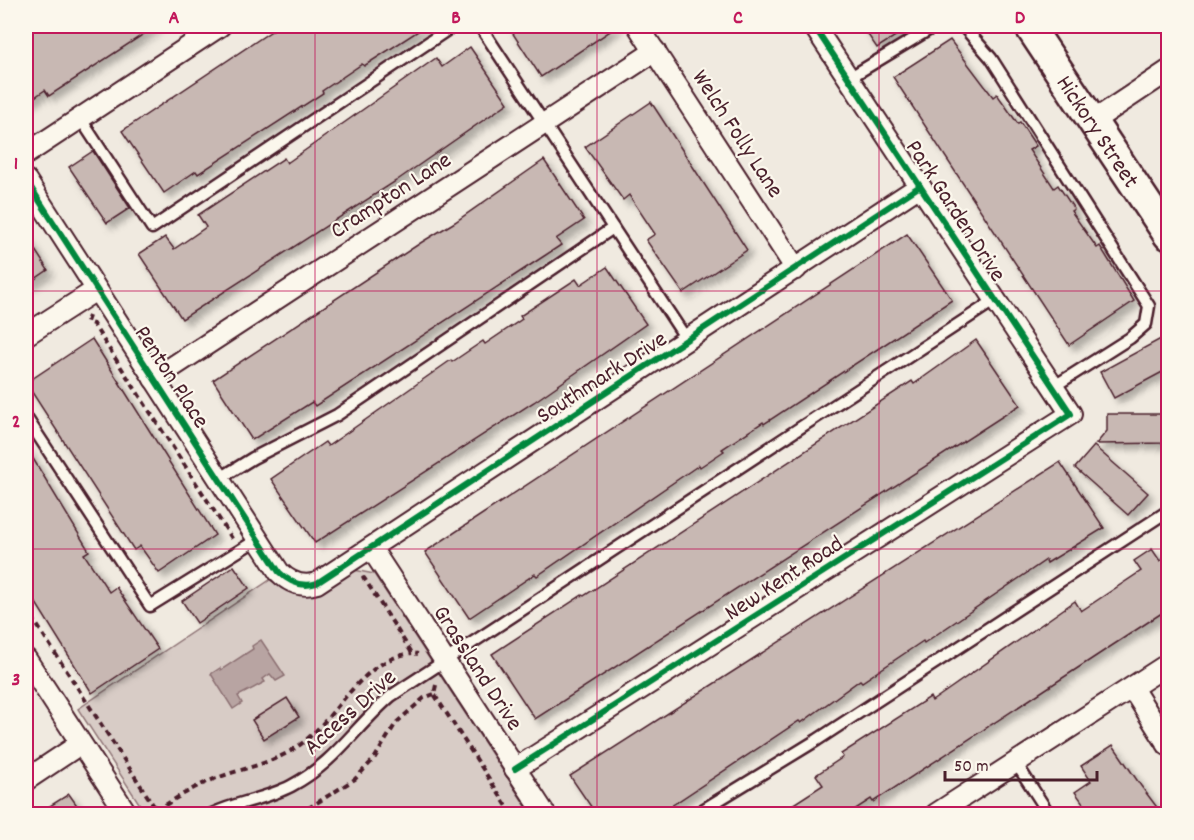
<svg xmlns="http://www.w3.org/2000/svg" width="1194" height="840" viewBox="0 0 1194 840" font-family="Dekko,sans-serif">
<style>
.green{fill:#d8ccc6;stroke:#917678;stroke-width:1.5}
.water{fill:#b8a4a2;stroke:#8c6f72;stroke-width:1.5}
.building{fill:#c8b8b3;stroke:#4a1f2b;stroke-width:1.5;filter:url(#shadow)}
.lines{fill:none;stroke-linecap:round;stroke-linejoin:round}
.lane-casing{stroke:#4a1f2b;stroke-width:15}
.street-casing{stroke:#4a1f2b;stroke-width:24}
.secondary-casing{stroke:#4a1f2b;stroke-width:33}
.path{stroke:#4a1f2b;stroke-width:4;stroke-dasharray:6 4.5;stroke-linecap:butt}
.lane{stroke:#fbf7ec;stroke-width:10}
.street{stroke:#fbf7ec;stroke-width:20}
.secondary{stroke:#fbf7ec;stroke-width:28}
.cycleway-casing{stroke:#fbf7ec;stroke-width:10}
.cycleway{stroke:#00873e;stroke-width:6}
.grid{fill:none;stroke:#c2185b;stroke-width:1.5;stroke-opacity:0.55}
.labels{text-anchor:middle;stroke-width:4.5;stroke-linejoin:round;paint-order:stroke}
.street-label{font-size:24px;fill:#4a1f2b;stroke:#fbf7ec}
.neatline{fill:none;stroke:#c2185b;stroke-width:2}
.grid-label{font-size:20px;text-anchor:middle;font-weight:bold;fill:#c2185b}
</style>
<defs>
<filter id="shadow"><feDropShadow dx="5.5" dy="5.5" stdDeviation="3" flood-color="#0004"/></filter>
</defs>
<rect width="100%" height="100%" fill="#f0eae0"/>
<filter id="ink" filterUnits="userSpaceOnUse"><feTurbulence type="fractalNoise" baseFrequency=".0167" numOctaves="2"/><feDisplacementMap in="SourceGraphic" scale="12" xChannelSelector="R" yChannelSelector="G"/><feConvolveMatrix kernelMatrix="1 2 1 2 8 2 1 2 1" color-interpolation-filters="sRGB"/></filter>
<g filter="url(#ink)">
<!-- green -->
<path class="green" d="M354,570L374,574L531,814H146L78,709L270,580C306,604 322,590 354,570Z"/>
<!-- water -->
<polygon class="water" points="261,640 285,676 276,681 270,674 263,679 265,682 238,696 242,703 233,709 211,674 220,668 221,670 253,649 252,646"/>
<!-- building -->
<g class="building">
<polygon points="26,26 156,26 49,96 45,90 26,103"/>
<polygon points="279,26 426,26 364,66 362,64 322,91 323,93 198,174 196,171 164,193 122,131"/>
<polygon points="508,26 618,26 541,77"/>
<polygon points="862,26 911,26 877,48"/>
<polygon points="950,40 993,97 997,94 1018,124 1020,122 1036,146 1029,150 1054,188 1058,185 1074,209 1071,211 1097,248 1100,246 1134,301 1069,345 893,77"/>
<polygon points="470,47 508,103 396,181 182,319 139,254 165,237 174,249 206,227 198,215 284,158 287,163 436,58 442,67"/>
<polygon points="651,102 747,250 683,293 646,240 655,234 629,195 623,200 585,147"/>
<polygon points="93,151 130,208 107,223 69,167"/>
<polygon points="544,160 584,220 556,239 561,245 315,406 312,402 252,440 213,380 422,242 455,222"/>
<polygon points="907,234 952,300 764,424 763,422 722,449 724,451 700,467 699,465 537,576 535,574 469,618 425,552"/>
<polygon points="26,236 48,270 26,285"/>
<polygon points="607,267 646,324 534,402 315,543 271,479 325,442 328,446 451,360 452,362 483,341 485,344 522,319 520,316 576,279 580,285"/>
<polygon points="1168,335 1168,369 1114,398 1100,372"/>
<polygon points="92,339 215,535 159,573 140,546 134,550 26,383"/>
<polygon points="976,340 1020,405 535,719 492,654 582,595 584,596 912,381 914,384"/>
<polygon points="1107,414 1168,414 1168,443 1096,444 1107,431"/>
<polygon points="1094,446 1148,493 1128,515 1075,468"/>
<polygon points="26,447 89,551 84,554 109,592 116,587 158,649 92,693 26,587"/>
<polygon points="1060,462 1104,528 1047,563 1046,560 924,643 923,641 862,682 860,680 801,723 799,721 659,814 596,814 570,776"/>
<polygon points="1152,549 1160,561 1168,555 1168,609 873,802 871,799 848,814 778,814 823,785 816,775 843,757 841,754 930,697 932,701 1075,601 1081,611 1141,571 1134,561"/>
<polygon points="234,566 249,588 197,623 182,601"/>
<polygon points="287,698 299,717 264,739 252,720"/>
<polygon points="1113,745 1141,786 1162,814 1091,814 1075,792 1091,781 1081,766"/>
<polygon points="69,794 83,814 37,814"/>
</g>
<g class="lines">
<!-- lane casing -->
<g class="lane-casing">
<g id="lane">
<polyline points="480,26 687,340"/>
<polyline points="963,26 991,58 1149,306 1146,324 1130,338 1053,387"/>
<polyline points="849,78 935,26"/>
<polyline points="80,118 152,228 453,26"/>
<polyline points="26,417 150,606 258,539"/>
<polyline points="219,479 253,458 337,415 613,228"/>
<polyline points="1016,763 1049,814"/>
<path d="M212,814C237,802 266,799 291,786C335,763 355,727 391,696L995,300"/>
<polyline points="696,814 817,740 1168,511"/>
</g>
</g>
<!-- street casing -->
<g class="street-casing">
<g id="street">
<polyline points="638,26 796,269"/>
<polyline points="1093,121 1168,71"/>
<polyline points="26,154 220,26"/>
<path d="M26,180L279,572C289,582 302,588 317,583L920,186"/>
<polyline points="26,335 96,290"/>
<polyline points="154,379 655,51"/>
<polyline points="371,548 545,814"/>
<polyline points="26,659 127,814"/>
<polyline points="1132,688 1168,745"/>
<polyline points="515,769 1071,414 814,26"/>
<polyline points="26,780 80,744"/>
<polyline points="936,814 1168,664"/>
</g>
</g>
<!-- secondary casing -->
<g class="secondary-casing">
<g id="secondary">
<path id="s1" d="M1029,26L1168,235"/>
</g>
</g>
<!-- path -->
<g class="path">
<polyline points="89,316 87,322 93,324 233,540"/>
<polyline points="362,579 364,578 412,653 418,654"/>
<polyline points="26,608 159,814"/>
<polyline points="436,685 434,694 512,814"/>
<path d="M156,811C176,798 195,786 217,778C243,768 270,764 294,749C337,721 358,660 412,653"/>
<polyline points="299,814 355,779 374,759 396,723 424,698 434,694"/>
</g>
<!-- lane -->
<use href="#lane" class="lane"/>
<!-- street -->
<use href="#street" class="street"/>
<!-- secondary -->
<use href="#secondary" class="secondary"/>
<!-- cycleway casing -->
<g class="cycleway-casing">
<g id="cycleway">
<path d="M26,180L279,572C289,582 302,588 317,583L920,186"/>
<polyline points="515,769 1071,414 814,26"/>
</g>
</g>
<!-- cycleway -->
<use href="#cycleway" class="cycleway"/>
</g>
</g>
<!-- grid -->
<path class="grid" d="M315,26V814M597,26V814M879,26V814M26,291H1168M26,549H1168"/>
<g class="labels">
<!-- street labels -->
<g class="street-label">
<text dy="8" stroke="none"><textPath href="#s1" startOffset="126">Hickory Street</textPath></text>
<text transform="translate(739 133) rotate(57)" y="8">Welch Folly Lane</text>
<text transform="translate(390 194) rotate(-33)" y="8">Crampton Lane</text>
<text transform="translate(957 210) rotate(57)" y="8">Park Garden Drive</text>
<text transform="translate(173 376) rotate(57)" y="8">Penton Place</text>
<text transform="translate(601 376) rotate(-33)" y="8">Southmark Drive</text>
<text transform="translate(783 577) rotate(-33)" y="8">New Kent Road</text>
<text transform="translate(479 667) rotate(57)" y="8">Grassland Drive</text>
<text transform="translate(349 711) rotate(-42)" y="8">Access Drive</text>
</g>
</g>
<!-- margin -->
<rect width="1194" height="840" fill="none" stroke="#fbf7ec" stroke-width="66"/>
<!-- scale -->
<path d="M945 771v9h152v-9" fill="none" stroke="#4a1f2b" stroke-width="3"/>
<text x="954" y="771" font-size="18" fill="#4a1f2b" stroke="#fbf7ec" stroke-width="4.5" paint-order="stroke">50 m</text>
<rect x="33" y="33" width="1128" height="774" class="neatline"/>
<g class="grid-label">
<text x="174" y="23">A</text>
<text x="456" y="23">B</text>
<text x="738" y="23">C</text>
<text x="1020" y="23">D</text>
<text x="16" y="169">1</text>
<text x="16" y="427">2</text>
<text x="16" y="685">3</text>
</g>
</svg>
